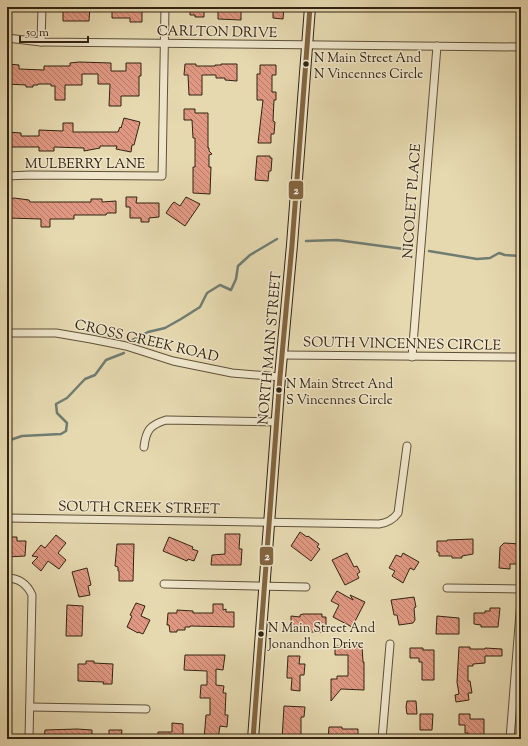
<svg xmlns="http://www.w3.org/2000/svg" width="528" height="746" viewBox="0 0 528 746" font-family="'Sorts Mill Goudy',serif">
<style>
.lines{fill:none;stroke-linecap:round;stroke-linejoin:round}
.stream{stroke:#707d73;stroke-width:2.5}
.building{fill:url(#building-back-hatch);stroke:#322411}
.street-casing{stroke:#5f5139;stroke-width:9}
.secondary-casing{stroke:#322411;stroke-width:12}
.street{stroke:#efe6cc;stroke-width:7}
.secondary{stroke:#efe6cc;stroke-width:10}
.bus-1-casing{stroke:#efe6cc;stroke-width:8}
.bus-1{stroke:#83653f;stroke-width:5}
.bus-dot{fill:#322411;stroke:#efe6cc;stroke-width:1.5}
.labels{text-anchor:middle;stroke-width:3;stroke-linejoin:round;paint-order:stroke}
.bus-label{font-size:13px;fill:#322411;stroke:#efe6cc;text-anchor:start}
.street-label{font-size:14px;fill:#322411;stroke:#efe6cc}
.line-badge{stroke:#efe6cc;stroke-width:1.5}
.badge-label{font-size:11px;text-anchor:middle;font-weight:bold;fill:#fff}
</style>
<defs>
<pattern id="building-back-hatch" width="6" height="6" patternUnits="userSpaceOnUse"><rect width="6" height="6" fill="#e09882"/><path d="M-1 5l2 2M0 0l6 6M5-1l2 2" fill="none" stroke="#b67c69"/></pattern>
</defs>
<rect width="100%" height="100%" fill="#e6d9b0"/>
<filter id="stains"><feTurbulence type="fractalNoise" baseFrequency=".005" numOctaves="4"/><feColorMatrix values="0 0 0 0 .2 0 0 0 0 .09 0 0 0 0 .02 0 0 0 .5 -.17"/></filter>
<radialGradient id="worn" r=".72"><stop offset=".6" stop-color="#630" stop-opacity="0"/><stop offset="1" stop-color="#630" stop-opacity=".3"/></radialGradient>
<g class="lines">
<!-- stream -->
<g class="stream">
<polyline points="306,241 337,240 411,250"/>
<polyline points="429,251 477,259 490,258 499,253 505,255 521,256"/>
<polyline points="132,340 148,332 165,328 181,319 200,307 207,293 220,285 231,290 236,279 238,266 250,255 277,239"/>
<polyline points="7,441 22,436 61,434 66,431 67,423 57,413 56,404 67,398 85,379 95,375 106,360 124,353"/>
</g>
</g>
<!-- building -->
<g class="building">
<polygon points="63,7 90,7 89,21 63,21"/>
<polygon points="112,7 142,7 142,22 130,22 130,18 112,18"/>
<polygon points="190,7 204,7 204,17 195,17 195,15 190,15"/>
<polygon points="218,7 241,7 241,20 218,19"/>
<polygon points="273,7 284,7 283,19 273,18"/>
<polygon points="79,62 111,63 111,71 126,71 126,63 141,63 141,76 139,76 139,96 121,96 121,106 109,106 110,84 98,84 98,74 82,74 82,85 65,85 65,100 55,100 55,86 51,86 51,84 38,84 38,85 33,85 33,87 26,87 26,85 7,84 8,64 19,65 19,69 44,70 44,66 70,66 70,63"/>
<polygon points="185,64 196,64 196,66 215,66 215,65 221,65 221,64 237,64 237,81 225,80 225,78 216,78 216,75 202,75 202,95 189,95 188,75 184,75"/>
<polygon points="260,65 276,65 276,75 272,75 272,92 276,92 276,100 274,100 273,121 275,122 274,134 271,134 271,143 258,143 263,100 257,100 257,74 260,74"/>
<polygon points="184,109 195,109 195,113 208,113 208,148 209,148 209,151 212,154 209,155 209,167 211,167 210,194 193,193 193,167 195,167 195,138 193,138 192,120 184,120"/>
<polygon points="124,118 140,122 134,145 132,145 131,152 116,149 117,146 100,146 100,148 84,151 84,148 54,147 54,151 39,151 39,147 7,147 7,132 21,133 21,136 39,136 39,130 63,131 63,123 73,123 73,132 118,132 120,127 121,128"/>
<polygon points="257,156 270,156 270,158 272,158 271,171 269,171 268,181 255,180"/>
<polygon points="126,197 137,197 136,203 159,203 159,217 149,218 149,222 141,222 141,218 130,218 130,207 126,207"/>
<polygon points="186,197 200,204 185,226 166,213 172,204 174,202 180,206"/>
<polygon points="14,198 29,200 30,202 91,202 91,199 102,199 102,202 116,201 116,213 107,213 106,215 74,215 74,219 50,219 50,227 41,227 41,219 7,218 7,200"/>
<polygon points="300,532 307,537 308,536 319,544 317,547 320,549 311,561 291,546"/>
<polygon points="225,534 240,534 239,549 242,549 241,565 211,565 212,555 225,554"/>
<polygon points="56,535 66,543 58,553 66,560 59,569 48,561 41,571 32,563 38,557 32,556 41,545 45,548"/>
<polygon points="7,537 17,537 17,541 26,541 25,556 7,557"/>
<polygon points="169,537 193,547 192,549 198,551 194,561 188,559 187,561 163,551"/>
<polygon points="473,539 473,554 462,556 462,558 452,558 452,556 439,556 439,552 437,552 437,541 447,541 447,540"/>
<polygon points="504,543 521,544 521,562 520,564 510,564 510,569 499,568 500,547"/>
<polygon points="117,544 134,544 133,581 119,581 119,571 118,571 118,567 115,566"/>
<polygon points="347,553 354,567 357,566 360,572 357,574 359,578 345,585 332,560"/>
<polygon points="403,553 419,562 414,570 410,568 403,583 392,576 395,571 389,568 396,555 401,557"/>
<polygon points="87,568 91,585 88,586 90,595 79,597 72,572"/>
<polygon points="337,591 353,600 350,595 365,602 352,627 333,617 339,605 331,601"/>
<polygon points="414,597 416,607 414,608 415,620 413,623 399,625 397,615 394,615 391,600"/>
<polygon points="136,603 145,606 141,616 150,620 143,634 138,632 138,633 127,627 132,616 130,615"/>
<polygon points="213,604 223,604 223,610 226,609 226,612 234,612 234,627 190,626 190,627 185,627 185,630 177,630 177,632 170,632 169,625 167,625 168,613 177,613 177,610 193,611 193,613 213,613"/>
<polygon points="67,605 83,606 82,636 66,636"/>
<polygon points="490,608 500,608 498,627 481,627 481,625 474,624 474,613 485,613 485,611 490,611"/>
<polygon points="303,614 322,614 322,617 326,617 326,632 291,632 291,616 300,617 300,615"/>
<polygon points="437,616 459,618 459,634 436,634"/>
<polygon points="335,646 362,646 363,662 364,662 364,690 341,689 331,701 331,679 337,679 337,676 348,676 348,655 335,655"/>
<polygon points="459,647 470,647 470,649 485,649 485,648 502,649 502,656 485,656 485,663 473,664 473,666 468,666 468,681 470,681 472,693 468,693 469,700 456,702 455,695 459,694 457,682"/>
<polygon points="410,648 423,648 423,650 434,650 434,680 422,680 422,662 419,662 419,658 410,658"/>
<polygon points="185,655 225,655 223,670 216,669 216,685 224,686 223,693 226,693 225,715 228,715 227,727 220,726 218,739 204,739 206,715 210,715 210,698 200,698 201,685 207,685 207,671 184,670"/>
<polygon points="288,656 300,656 299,664 305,664 304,675 300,675 300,691 291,690 292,678 287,678 287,674"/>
<polygon points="86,661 94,661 94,663 113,664 112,684 103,684 104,682 78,681 78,664 86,664"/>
<polygon points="407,701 416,701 417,714 407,714 406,707"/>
<polygon points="284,706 305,707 304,717 301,717 301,738 282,739"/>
<polygon points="420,714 433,714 432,730 420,730"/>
<polygon points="459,714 470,714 470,719 484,719 484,739 468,739 468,733 465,733 465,725 459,725"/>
<polygon points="172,723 183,724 183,739 158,739 158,732 172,732"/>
<polygon points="329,727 342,727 342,729 358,729 358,739 328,739"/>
<polygon points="77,729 92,730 92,739 44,739 45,730"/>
<polygon points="109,730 122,730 121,739 109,739"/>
</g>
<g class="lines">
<!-- street casing -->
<g class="street-casing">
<g id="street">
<polyline points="7,38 41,42 521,47"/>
<polyline points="41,42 42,7"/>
<polyline points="7,176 30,175 162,176 165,7"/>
<polyline points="7,333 56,333 91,339 126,346 173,361 232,373 280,377"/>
<polyline points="282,355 521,357"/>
<polyline points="412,357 437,46"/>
<path d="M144,447C146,430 150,425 166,420L277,422"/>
<path d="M7,518L379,524C387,523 393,520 398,513L407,446"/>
<path d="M7,578C19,578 27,584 32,595L29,739"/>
<polyline points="164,584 306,587"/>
<polyline points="447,588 521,589"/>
<polyline points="30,707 146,709"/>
<polyline points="382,739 390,644"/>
<polyline points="510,739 521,600"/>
</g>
</g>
<!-- secondary casing -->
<g class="secondary-casing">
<polyline id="secondary" points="253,739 280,377 292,245 310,7"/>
</g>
<!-- street -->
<use href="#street" class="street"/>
<!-- secondary -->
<use href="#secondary" class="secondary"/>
<!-- bus-1 casing -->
<g class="bus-1-casing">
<polyline id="bus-1" points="253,739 280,377 292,245 310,7"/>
</g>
<!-- bus-1 -->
<use href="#bus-1" class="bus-1"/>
</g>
<!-- markers -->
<g class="bus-dot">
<circle cx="306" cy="64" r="3.5"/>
<circle cx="279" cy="390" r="3.5"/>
<circle cx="261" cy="634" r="3.5"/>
</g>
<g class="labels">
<!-- bus labels -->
<g class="bus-label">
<text x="314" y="62">N Main Street And<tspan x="314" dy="16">N Vincennes Circle</tspan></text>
<text x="286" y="388">N Main Street And<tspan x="286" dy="16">S Vincennes Circle</tspan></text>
<text x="268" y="632">N Main Street And<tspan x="268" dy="16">Jonandhon Drive</tspan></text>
</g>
<!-- street labels -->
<g class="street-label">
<text transform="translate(217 31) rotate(1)" y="5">CARLTON DRIVE</text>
<text x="85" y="168">MULBERRY LANE</text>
<text transform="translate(411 201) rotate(-86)" y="5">NICOLET PLACE</text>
<text transform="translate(147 340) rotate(13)" y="5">CROSS CREEK ROAD</text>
<text transform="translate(402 343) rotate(1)" y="5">SOUTH VINCENNES CIRCLE</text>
<text transform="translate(269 348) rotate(-85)" y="5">NORTH MAIN STREET</text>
<text transform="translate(139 507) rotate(1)" y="5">SOUTH CREEK STREET</text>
</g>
</g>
<g class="line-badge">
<rect x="288" y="180" width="16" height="20" rx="4" fill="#83653f"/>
<rect x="259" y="546" width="15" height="20" rx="4" fill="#83653f"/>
</g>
<g class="badge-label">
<text x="296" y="194">2</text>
<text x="267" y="560">2</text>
</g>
<!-- margin -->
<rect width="528" height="746" fill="none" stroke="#e6d9b0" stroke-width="24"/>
<rect x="8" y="8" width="512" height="730" fill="none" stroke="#322411" stroke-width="2"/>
<rect x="12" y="12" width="504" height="722" fill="none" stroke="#322411"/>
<!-- scale -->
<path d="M20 36v6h68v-6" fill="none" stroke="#322411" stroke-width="2"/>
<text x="26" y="36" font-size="12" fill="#322411" stroke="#efe6cc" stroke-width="3" paint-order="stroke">50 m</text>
<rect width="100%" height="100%" filter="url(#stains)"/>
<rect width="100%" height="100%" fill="url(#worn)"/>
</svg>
